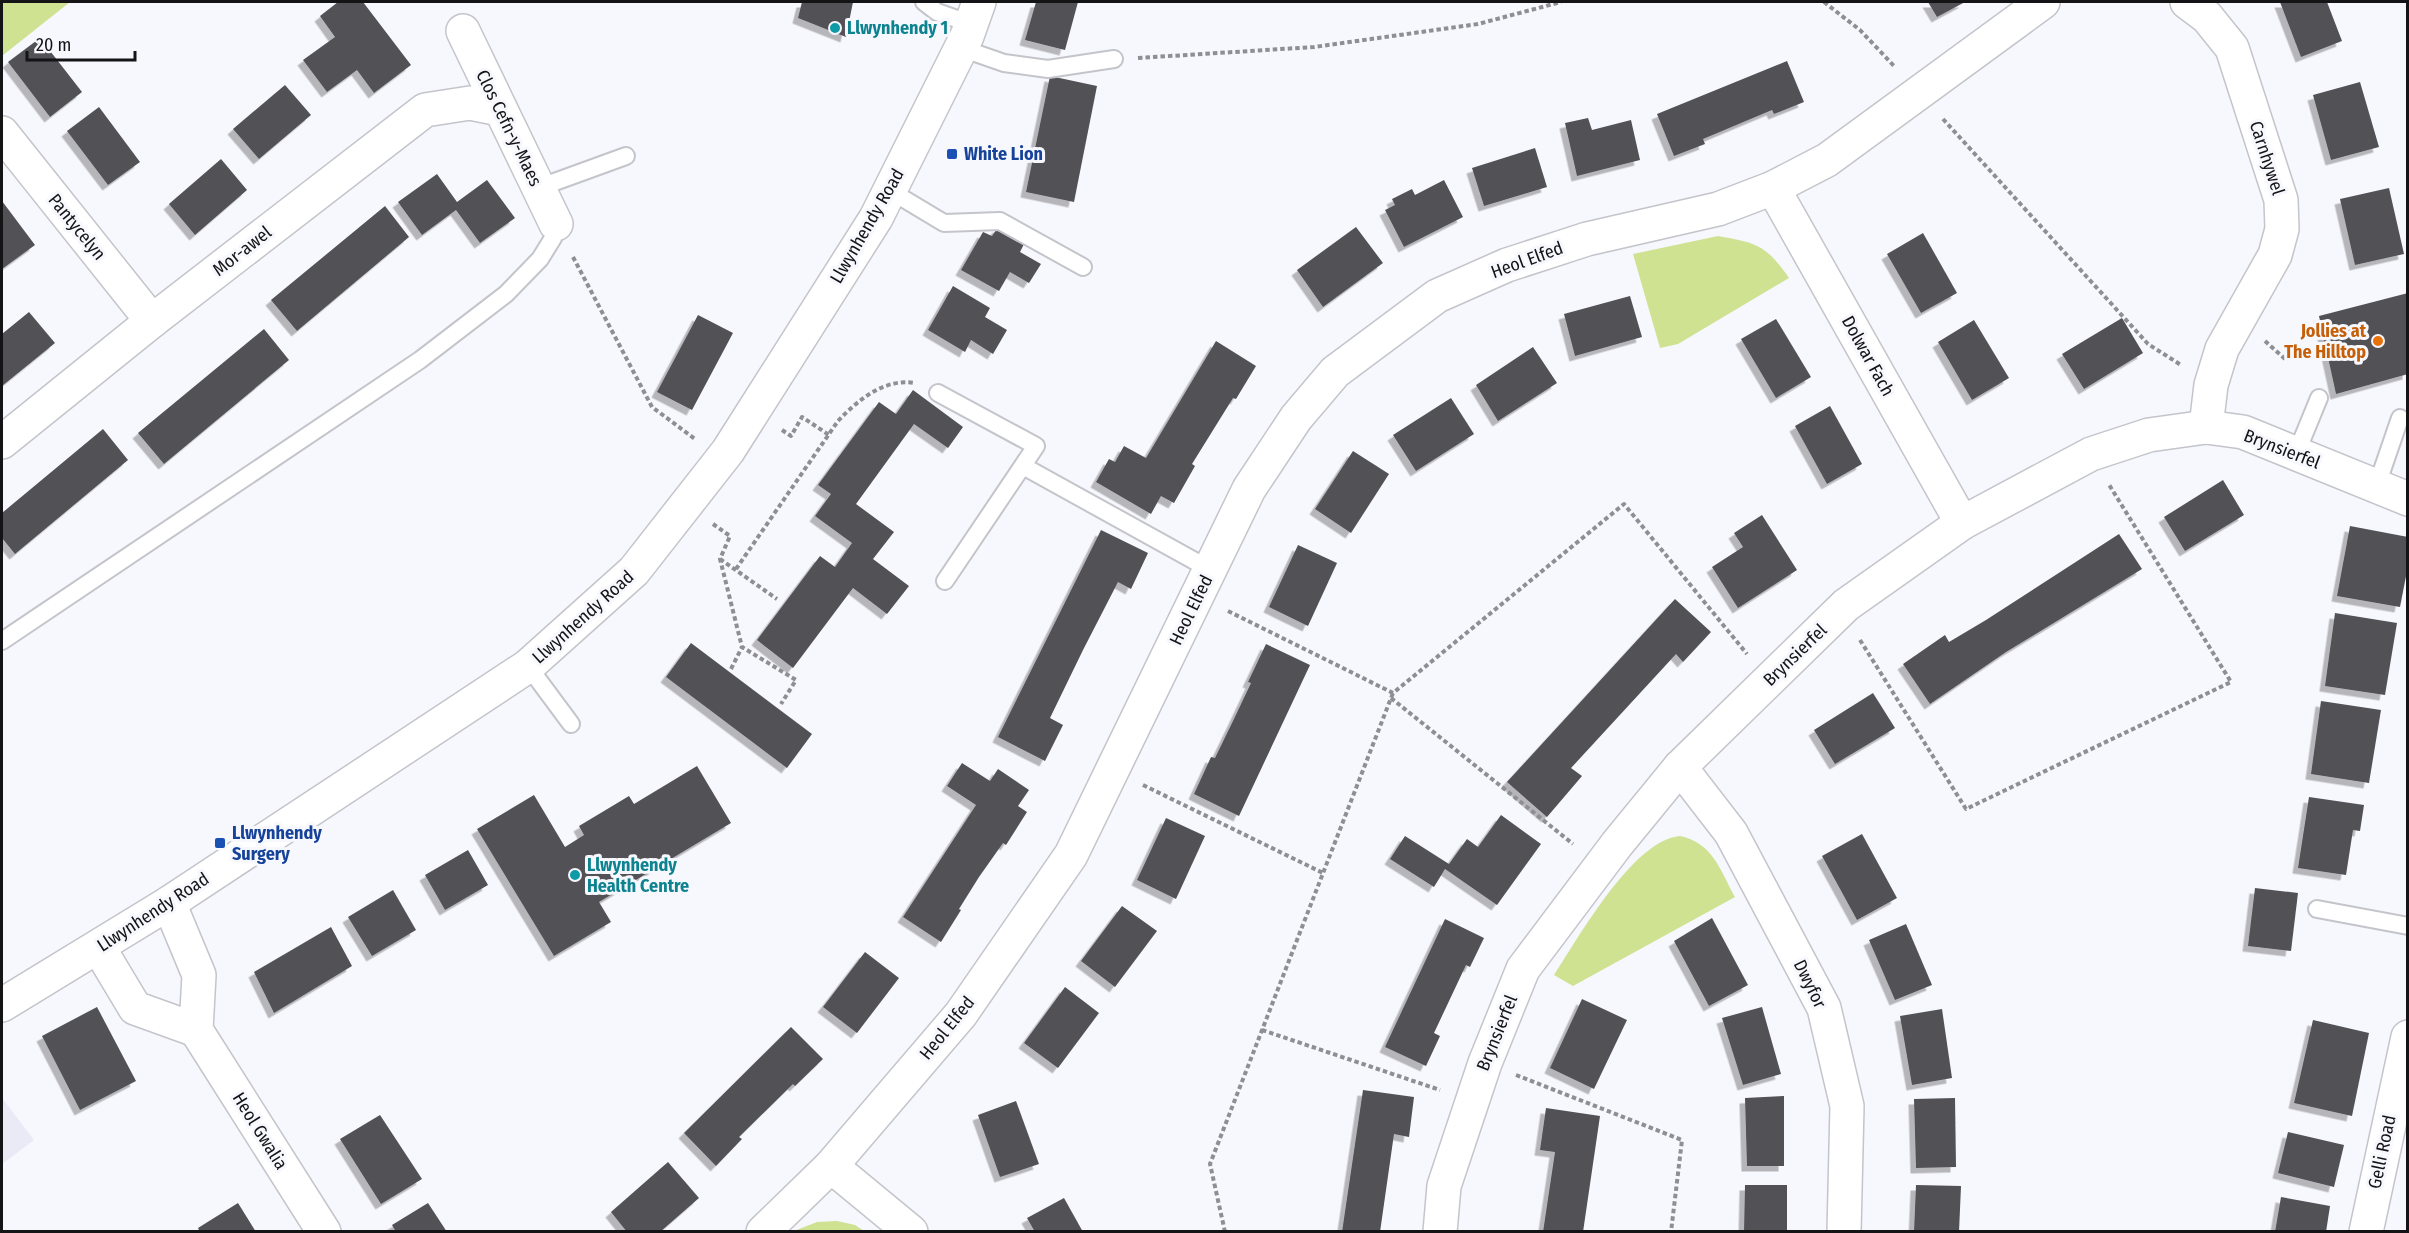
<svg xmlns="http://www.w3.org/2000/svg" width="2409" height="1233" viewBox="0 0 2409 1233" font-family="'Fira Sans Condensed',sans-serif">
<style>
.built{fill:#eaeaf7}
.green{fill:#cfe291}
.building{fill:#515157;filter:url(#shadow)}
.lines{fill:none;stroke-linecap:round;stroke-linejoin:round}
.lane-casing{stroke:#c4c4cb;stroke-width:20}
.street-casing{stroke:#c4c4cb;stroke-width:36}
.secondary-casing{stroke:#c4c4cb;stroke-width:36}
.path{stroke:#8e8e93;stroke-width:4;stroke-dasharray:4.5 3;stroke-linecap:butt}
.lane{stroke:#fff;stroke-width:16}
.street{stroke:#fff;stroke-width:33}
.secondary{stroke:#fff;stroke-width:33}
.culture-dot{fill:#0f9aa8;stroke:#f7f7fe;stroke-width:2}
.transit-dot{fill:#1a4fb4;stroke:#f7f7fe;stroke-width:2}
.food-dot{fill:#e8710a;stroke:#f7f7fe;stroke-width:2}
.labels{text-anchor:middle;stroke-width:6;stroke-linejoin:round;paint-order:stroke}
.culture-label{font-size:18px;font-weight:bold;fill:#0d838f;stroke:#f7f7fe;text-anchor:start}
.street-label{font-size:18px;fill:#141416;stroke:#f7f7fe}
.transit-label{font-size:18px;font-weight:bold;fill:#164399;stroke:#f7f7fe;text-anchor:start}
.food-label{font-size:18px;font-weight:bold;fill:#c56008;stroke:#f7f7fe;text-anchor:end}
</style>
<defs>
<filter id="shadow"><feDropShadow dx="-5.5" dy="5.5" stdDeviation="0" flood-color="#0004"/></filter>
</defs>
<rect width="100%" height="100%" fill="#f7f7fe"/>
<!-- built -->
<polygon class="built" points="2,1098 34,1140 2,1164"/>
<!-- green -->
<g class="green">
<polygon points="2,2 70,2 2,56"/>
<path d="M1718,236C1757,243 1766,245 1789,278L1678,344L1660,348L1633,254Z"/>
<path d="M1680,836C1713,843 1720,870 1735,897L1573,986L1554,975C1579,937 1633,840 1680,836Z"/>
<polygon points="837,1221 855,1225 864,1231 794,1231 817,1222"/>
</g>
<!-- building -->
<g class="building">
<polygon points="338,2 363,2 411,65 374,93 357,70 327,92 303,60 335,37 320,16"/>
<polygon points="802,2 853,2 846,37 798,18"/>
<polygon points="1036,2 1078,2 1065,50 1025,40"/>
<polygon points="1928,2 1965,2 1937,17"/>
<polygon points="2280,2 2327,2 2342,41 2301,57"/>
<polygon points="40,38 82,92 50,117 8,62"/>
<polygon points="1787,61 1804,102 1774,114 1772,110 1703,139 1705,144 1674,156 1657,114"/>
<polygon points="1050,76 1097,86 1074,202 1026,192"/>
<polygon points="2360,82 2379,147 2331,160 2313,95"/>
<polygon points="285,85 311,115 259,159 233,129"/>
<polygon points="99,107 140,162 108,185 67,131"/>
<polygon points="1588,118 1592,130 1631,120 1640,160 1577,176 1565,123"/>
<polygon points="1535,148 1547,187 1484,206 1472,168"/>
<polygon points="221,159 247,190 195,235 169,204"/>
<polygon points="437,174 457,202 487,180 515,218 480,243 456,210 422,235 398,202"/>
<polygon points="1444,180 1463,217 1404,247 1385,210 1395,205 1392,199 1412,189 1415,195"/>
<polygon points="2389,188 2404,254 2355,265 2340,199"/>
<polygon points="2,201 35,245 2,269"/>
<polygon points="385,206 409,237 297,331 271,300"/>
<polygon points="998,227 1025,242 1020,252 1041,264 1029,283 1010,272 999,291 961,270 983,232 992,236"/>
<polygon points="1356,227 1383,263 1323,307 1297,270"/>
<polygon points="1923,233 1957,293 1921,313 1887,254"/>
<polygon points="953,286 990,308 985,317 1007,330 993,354 971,340 965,352 928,330"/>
<polygon points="2408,293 2408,374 2336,394 2319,316"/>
<polygon points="1630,296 1642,337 1575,356 1564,314"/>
<polygon points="29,312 55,343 2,386 2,334"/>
<polygon points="698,315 733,333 692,410 657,392"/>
<polygon points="2122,318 2143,353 2084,389 2062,354"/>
<polygon points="1776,319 1811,377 1776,398 1741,339"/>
<polygon points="1974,320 2009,378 1972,400 1938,342"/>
<polygon points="264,329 289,360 164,464 138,433"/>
<polygon points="1216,341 1256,366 1236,399 1233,398 1192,464 1195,466 1174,503 1161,496 1151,514 1096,482 1109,459 1115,462 1124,446 1146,458"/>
<polygon points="1533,347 1557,383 1498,421 1476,385"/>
<polygon points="913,390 963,427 948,448 914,424 856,504 894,532 873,559 909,586 887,614 853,588 793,668 757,640 820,556 835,567 852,543 815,516 831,494 818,485 879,402 896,414"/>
<polygon points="1451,398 1474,434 1416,471 1393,435"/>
<polygon points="1830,406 1862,464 1827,484 1795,426"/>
<polygon points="103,429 128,460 15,554 2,538 2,513"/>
<polygon points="1353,451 1389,474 1351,533 1315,509"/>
<polygon points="2223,480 2244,515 2185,551 2164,517"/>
<polygon points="1762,515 1797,570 1738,608 1712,567 1743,547 1734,533"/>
<polygon points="2350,526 2408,537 2408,566 2400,607 2337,596"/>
<polygon points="1101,530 1148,553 1131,589 1118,582 1083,650 1050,718 1063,725 1045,761 998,737"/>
<polygon points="2119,534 2142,569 2006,652 1930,704 1903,664 1945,635 1949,642 1986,620"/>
<polygon points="1298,545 1337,563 1308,626 1269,607"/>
<polygon points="1675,599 1711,632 1683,662 1676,654 1571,768 1582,776 1547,817 1507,782"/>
<polygon points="2335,613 2397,623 2385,695 2325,686"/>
<polygon points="691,643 812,734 787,768 666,677"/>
<polygon points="1266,644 1310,665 1239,816 1194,794 1211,757 1215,758 1233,721 1251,683 1248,682"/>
<polygon points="1873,693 1895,728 1835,764 1814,730"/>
<polygon points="2321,701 2381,710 2369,783 2311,774"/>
<polygon points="962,763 990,781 998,769 1029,790 1018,806 1027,812 1006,845 1003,843 979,877 959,909 961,910 941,942 903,917 976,805 947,786"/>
<polygon points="697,766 731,823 599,902 611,922 554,956 477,829 534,795 565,847 584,835 579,826 629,796 634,804"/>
<polygon points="2309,797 2364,805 2360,831 2353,830 2346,875 2298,868"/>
<polygon points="1501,815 1541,844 1497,905 1445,869 1434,887 1390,859 1405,836 1449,864 1467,839 1478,847"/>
<polygon points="1166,818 1205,836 1176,899 1137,880"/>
<polygon points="1862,834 1897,898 1857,920 1822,856"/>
<polygon points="468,850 488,885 445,910 425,875"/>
<polygon points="2255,888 2298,893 2291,951 2248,946"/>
<polygon points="393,890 416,930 372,956 348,917"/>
<polygon points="1122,906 1157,931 1115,987 1081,961"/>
<polygon points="1712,918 1748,985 1709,1006 1674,941"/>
<polygon points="1445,919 1484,938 1470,967 1466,965 1434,1033 1440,1036 1426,1066 1385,1047"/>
<polygon points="1906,924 1932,985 1895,1000 1869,940"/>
<polygon points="331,927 352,966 274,1013 254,972"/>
<polygon points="865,952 899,978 857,1033 823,1007"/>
<polygon points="1065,987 1099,1013 1058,1068 1024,1043"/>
<polygon points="1582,999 1627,1020 1594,1089 1550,1068"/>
<polygon points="97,1007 136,1081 80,1110 42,1036"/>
<polygon points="1762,1007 1781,1074 1743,1085 1722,1018"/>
<polygon points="1942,1009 1952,1078 1912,1085 1900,1016"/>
<polygon points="2313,1020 2369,1033 2352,1116 2294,1103"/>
<polygon points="791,1027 823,1059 795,1086 793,1084 739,1137 742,1139 716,1166 684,1133"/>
<polygon points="1363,1090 1414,1097 1409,1137 1394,1134 1380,1232 1342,1232"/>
<polygon points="1784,1096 1784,1166 1747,1166 1745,1098"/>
<polygon points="1955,1098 1956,1167 1916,1168 1914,1099"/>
<polygon points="1016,1101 1039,1164 1000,1177 978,1115"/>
<polygon points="1546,1108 1600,1116 1583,1232 1543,1232 1555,1152 1540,1150"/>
<polygon points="380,1115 422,1179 381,1204 340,1139"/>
<polygon points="2288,1132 2344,1145 2334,1187 2278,1173"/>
<polygon points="668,1162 699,1198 660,1232 627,1232 611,1212"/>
<polygon points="1745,1185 1787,1185 1787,1232 1744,1232"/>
<polygon points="1916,1185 1961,1186 1959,1232 1914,1232"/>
<polygon points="2281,1197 2330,1206 2326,1232 2275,1232"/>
<polygon points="1064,1198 1083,1232 1035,1232 1027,1218"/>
<polygon points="238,1203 256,1232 200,1232 198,1228"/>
<polygon points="428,1203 447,1232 396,1232 392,1225"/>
</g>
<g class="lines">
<!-- lane casing -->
<g class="lane-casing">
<g id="lane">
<polyline points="924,2 937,12 971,24"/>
<polyline points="961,48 1004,63 1048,69 1114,59"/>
<polyline points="538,188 626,156"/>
<polyline points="889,190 944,223 1000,221 1083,267"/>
<polyline points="938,393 1036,446 945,581"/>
<polyline points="2296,454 2319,398"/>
<polyline points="1023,466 1211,570"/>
<polyline points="2376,488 2400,418"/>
<polyline points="2,641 420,360 506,294 540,259 553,238 556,224"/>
<polyline points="528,666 571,724"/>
<polyline points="2317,909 2408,926"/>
</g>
</g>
<!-- street casing -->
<g class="street-casing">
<g id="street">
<polyline points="2187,2 2207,17 2232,48 2281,200 2282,229 2275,255 2222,349 2211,385 2206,427"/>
<polyline points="463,31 556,224"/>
<polyline points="2,133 152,321"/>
<polyline points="1773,188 1962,523"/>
<polyline points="2,442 152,321 425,110 470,103 500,109"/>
<polyline points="1680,767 1731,833 1824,1008 1847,1106 1844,1232"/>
<polyline points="169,903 199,975 196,1030 324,1232"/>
<polyline points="99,948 135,1008 196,1030"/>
<polyline points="831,1166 911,1232"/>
<polyline points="763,1232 831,1166 961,1014 1071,855 1249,489 1296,418 1335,372 1437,296 1507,265 1587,239 1718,209 1773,188 1827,160 2043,2"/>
<polyline points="1440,1232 1444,1186 1485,1063 1523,969 1617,844 1680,767 1846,605 1962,523 2091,454 2149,435 2206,427 2243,432 2408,499"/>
</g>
</g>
<!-- secondary casing -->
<g class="secondary-casing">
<g id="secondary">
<polyline points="2,1005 169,903 528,666 634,571 728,451 876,218 967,36 979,2"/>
<polyline points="2366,1232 2408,1037"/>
</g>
</g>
<!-- path -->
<g class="path">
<polyline points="1824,2 1860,30 1895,67"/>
<polyline points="1138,58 1314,47 1478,24 1561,2"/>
<polyline points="1943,119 2148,344 2181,365"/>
<polyline points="573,257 652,407 695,439"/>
<polyline points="2265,341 2285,359"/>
<polyline points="782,430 791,436 802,417 829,435"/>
<polyline points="713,524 730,536 720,559 742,647 796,680 781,704"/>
<polyline points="720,559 777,599"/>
<path d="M736,569L838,421C858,400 884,378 915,383"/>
<polyline points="1228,611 1393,693 1624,504 1747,654"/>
<polyline points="1860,640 1966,809 2231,682 2108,483"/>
<polyline points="731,669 742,647"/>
<polyline points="1391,698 1573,844"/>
<polyline points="1143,785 1323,873"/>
<polyline points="1262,1030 1440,1090"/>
<polyline points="1516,1075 1682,1140 1671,1232"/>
<polyline points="1225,1232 1210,1164 1393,693"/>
</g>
<!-- lane -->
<use href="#lane" class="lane"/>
<!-- street -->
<use href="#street" class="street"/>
<!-- secondary -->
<use href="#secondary" class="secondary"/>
</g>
<!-- markers -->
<g class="culture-dot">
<circle cx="835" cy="28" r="6"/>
<circle cx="575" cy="875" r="6"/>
</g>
<g class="transit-dot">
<rect x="946" y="148" width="12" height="12" rx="3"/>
<rect x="214" y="837" width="12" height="12" rx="3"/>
</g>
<circle class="food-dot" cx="2378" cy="341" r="6"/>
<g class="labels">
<!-- culture labels -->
<g class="culture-label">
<text x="847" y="34">Llwynhendy 1</text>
<text x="587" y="871">Llwynhendy<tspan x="587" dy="21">Health Centre</tspan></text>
</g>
<!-- street labels -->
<g class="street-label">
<text transform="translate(509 128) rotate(64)" y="6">Clos Cefn-y-Maes</text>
<text transform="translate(2267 158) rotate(72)" y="6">Carnhywel</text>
<text transform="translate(867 226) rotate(-60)" y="6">Llwynhendy Road</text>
<text transform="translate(77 227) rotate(51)" y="6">Pantycelyn</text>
<text transform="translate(242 251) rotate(-38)" y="6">Mor-awel</text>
<text transform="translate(1527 260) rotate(-20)" y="6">Heol Elfed</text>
<text transform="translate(1868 356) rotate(61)" y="6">Dolwar Fach</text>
<text transform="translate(2282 449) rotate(21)" y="6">Brynsierfel</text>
<text transform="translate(1191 610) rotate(-64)" y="6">Heol Elfed</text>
<text transform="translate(583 617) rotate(-42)" y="6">Llwynhendy Road</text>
<text transform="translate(1795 655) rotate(-44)" y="6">Brynsierfel</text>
<text transform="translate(153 912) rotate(-33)" y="6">Llwynhendy Road</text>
<text transform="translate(1810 984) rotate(64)" y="6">Dwyfor</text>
<text transform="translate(947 1028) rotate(-51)" y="6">Heol Elfed</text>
<text transform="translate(1497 1033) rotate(-68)" y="6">Brynsierfel</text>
<text transform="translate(260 1131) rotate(58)" y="6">Heol Gwalia</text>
<text transform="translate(2382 1152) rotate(-78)" y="6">Gelli Road</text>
</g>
<!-- transit labels -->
<g class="transit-label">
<text x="964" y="160">White Lion</text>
<text x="232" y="839">Llwynhendy<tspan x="232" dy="21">Surgery</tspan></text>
</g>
<!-- food labels -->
<g class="food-label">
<text x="2366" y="337">Jollies at<tspan x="2366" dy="21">The Hilltop</tspan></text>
</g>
</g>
<!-- border -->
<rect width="2409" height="1233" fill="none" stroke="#141416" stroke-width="6"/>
<!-- scale -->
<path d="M27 51v9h108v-9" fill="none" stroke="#141416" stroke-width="3"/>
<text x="36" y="51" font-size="18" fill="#141416" stroke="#f7f7fe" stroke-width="4.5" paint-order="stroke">20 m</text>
</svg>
